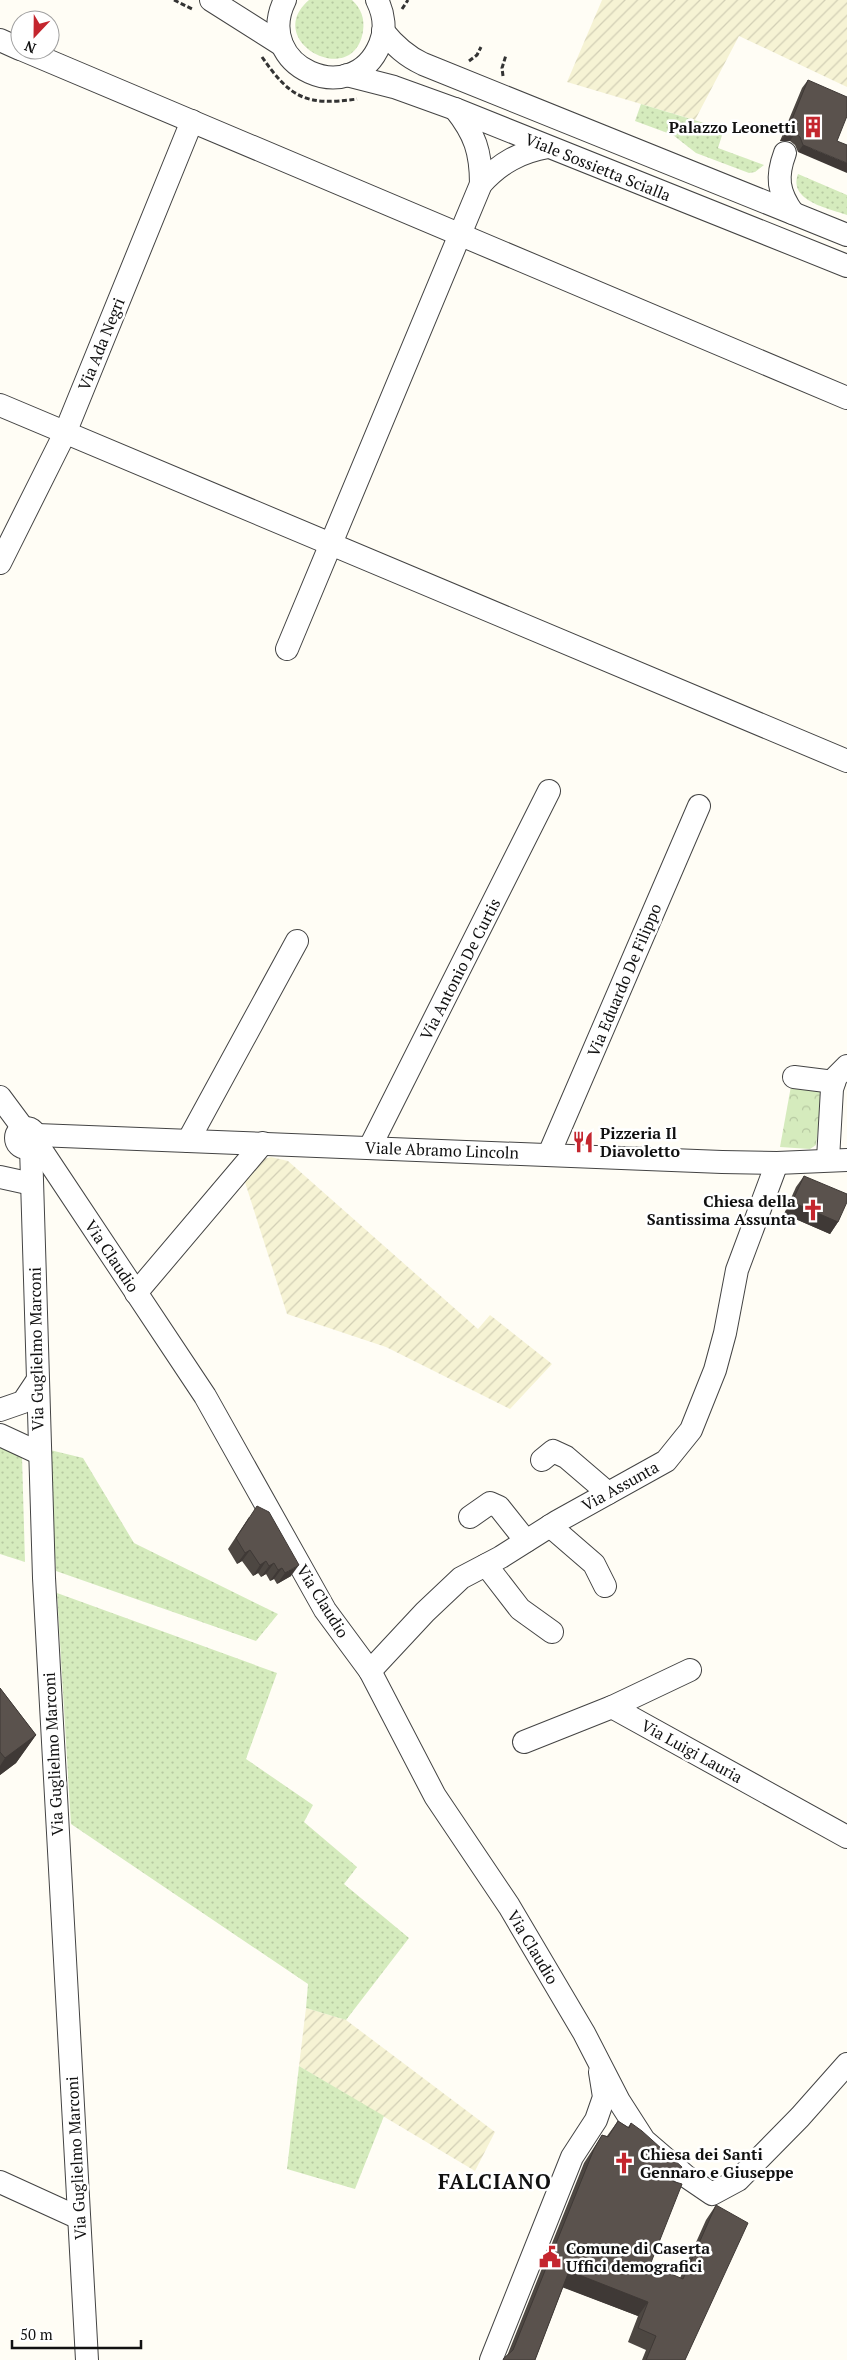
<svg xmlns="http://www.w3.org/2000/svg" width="847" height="2360" viewBox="0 0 847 2360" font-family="'PT Serif',serif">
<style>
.farmland{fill:url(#farmland-furrows)}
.grass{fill:url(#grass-dots)}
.park{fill:url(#park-crowns)}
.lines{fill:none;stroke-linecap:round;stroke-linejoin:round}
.minor-casing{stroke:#444;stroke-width:24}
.path{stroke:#333;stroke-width:3;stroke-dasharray:5 2.5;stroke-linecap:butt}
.minor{stroke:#fff;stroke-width:22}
.wall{fill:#4d4742}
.shaded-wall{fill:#3f3936}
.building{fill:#5a524d;stroke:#3f3936}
.labels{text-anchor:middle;stroke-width:5;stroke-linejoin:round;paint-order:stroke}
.poi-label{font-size:16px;font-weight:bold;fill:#111;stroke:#fff;text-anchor:start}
.street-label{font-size:16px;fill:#111;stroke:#fff}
.district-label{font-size:21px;font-weight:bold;letter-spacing:1px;fill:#111;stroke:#fff}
</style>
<defs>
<pattern id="farmland-furrows" width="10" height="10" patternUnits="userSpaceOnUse" patternTransform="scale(1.25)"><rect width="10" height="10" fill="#f6f3d4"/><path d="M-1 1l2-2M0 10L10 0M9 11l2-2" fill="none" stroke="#d2cfb5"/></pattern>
<pattern id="grass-dots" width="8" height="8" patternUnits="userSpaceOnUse" patternTransform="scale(1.25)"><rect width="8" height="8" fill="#d5ebbd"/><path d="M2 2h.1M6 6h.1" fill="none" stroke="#b6c8a1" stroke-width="1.8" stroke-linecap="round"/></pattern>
<pattern id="park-crowns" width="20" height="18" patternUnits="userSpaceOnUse" patternTransform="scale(1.25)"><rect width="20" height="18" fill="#d5ebbd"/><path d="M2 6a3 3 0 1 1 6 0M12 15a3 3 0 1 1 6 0" fill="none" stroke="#b6c8a1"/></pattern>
</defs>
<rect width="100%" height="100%" fill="#fffdf5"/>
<!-- farmland -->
<g class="farmland">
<polygon points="602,0 847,0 847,87 739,36 695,120 567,82"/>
<polygon points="271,1157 288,1161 478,1329 490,1315 552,1364 510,1409 386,1347 287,1314 244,1179 258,1161"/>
<polygon points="306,2008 346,2020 495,2132 475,2171 299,2066"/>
</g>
<!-- grass -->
<g class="grass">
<path d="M309,0H352C361,8 365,19 363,31C354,91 261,41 309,0Z"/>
<polygon points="641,104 724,129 718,148 764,165 755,172 749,173 696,153 673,135 635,121"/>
<path d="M798,174L847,195V215C828,208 788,201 798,174Z"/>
<polygon points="0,1446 22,1457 25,1562 0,1554"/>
<polygon points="50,1450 83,1458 134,1543 278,1614 256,1641 56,1571 49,1470"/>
<polygon points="57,1593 277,1673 246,1759 313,1805 304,1822 357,1867 344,1884 409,1938 346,2020 306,2008 308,1984 71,1824"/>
<polygon points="299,2066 384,2116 355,2189 287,2169"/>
</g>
<!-- park -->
<polygon class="park" points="791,1086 823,1091 816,1145 810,1149 780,1147"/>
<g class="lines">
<!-- minor casing -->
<g class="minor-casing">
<g id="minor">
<polyline points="211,0 282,45"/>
<path d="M285,0C252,67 353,111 380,44C386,30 384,14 377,0"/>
<path d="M383,31C395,46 406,56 423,64L847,235"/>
<polyline points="0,40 20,49"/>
<polyline points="23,50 847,398"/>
<polyline points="347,75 394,87 455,109 847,266"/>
<path d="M455,109C475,134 481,152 481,184"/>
<path d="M785,153C776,177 778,192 793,213"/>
<polyline points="0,405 847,761"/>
<polyline points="0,563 65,433 192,121"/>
<path d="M287,649L481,184C500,163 520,152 548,147"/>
<polyline points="794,1077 834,1082"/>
<polyline points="0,1097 23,1128"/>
<circle cx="26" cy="1138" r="10"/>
<polyline points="37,1135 722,1162 777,1163 847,1160"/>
<polyline points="188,1141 297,941"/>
<polyline points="36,1142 205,1396 325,1610 370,1671 435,1796 509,1906 584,2033 619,2101 644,2140 687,2177 712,2194 738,2180 800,2117 847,2064"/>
<polyline points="31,1147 44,1578 87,2360"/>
<polyline points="370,1147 549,791"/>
<polyline points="549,1154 699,806"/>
<polyline points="828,1159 832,1089 836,1077 847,1066"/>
<polyline points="0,1177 32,1184"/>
<polyline points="136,1293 263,1143"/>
<polyline points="0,1410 23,1402 37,1381"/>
<polyline points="0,1435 39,1453"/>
<polyline points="542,1460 553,1451 566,1457 608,1493"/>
<polyline points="470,1517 490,1503 499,1507 526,1541"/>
<polyline points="550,1526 594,1564 605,1586"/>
<polyline points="486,1565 520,1609 552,1632"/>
<polyline points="690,1670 612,1707 847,1837"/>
<polyline points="370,1671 425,1612 461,1578 501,1557 558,1521 666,1461 691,1430 715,1370 725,1333 737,1270 777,1163"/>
<polyline points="524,1742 612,1707"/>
<polyline points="0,2182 79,2218"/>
<polyline points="491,2360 572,2157 596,2120 604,2097 600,2072"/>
</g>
</g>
<!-- path -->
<g class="path">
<polyline points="174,0 194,10"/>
<polyline points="402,9 408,0"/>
<path d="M262,57C291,99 307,106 357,99"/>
<polyline points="469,61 477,55 481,47"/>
<polyline points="503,76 502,68 506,55"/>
</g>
<!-- minor -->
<use href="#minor" class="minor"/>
</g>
<!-- wall -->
<g class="wall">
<polygon points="808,80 837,141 798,152 795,145 790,141 780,141 802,88"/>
<polygon points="804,1176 838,1222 830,1234 784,1214 796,1187"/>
<polygon points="249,1517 291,1576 277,1584 274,1579 270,1581 266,1574 261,1577 258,1573 253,1576 242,1561 237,1564 228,1549"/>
<polygon points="0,1688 36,1735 16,1763 0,1775"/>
<polygon points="618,2121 628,2127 631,2123 672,2181 650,2265 680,2278 706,2220 716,2205 685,2360 642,2360 646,2350 628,2342 638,2316 563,2287 535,2360 503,2360 507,2356 584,2163 602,2135 607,2136"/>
</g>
<!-- shaded-wall -->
<g class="shaded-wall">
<polygon points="795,133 790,141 780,141 786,134"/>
<polygon points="803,145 847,163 847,173 798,152"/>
<polygon points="792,1202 838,1222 830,1234 784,1214"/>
<polygon points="250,1550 242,1561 237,1564 245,1553"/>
<polygon points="266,1561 258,1573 253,1576 260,1565"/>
<polygon points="274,1563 266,1574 261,1577 269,1566"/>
<polygon points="299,1565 291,1576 277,1584 285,1573"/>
<polygon points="282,1568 274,1579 270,1581 278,1570"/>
<polygon points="36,1735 16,1763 0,1775 0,1766 5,1758"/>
<polygon points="569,2271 648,2302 638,2316 559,2286"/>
</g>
<!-- building -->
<g class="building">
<polygon points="808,80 847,97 847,116 837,141 847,145 847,163 803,145 800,137 795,133 786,134"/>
<polygon points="804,1176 847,1194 847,1202 838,1222 792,1202"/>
<polygon points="257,1506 269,1512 299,1565 285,1573 282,1568 278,1570 274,1563 269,1566 266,1561 260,1565 250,1550 245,1553 236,1538"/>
<polygon points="0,1688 36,1735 5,1758 0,1752"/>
<polygon points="618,2121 629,2128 631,2123 642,2131 682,2167 672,2181 682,2184 650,2265 683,2279 716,2205 748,2223 685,2360 646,2360 656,2336 638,2328 648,2302 569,2271 535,2360 503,2360 504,2358 513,2350 594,2149 602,2135 608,2137"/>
</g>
<!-- icons -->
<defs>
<g id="building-bare" transform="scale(1.725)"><path d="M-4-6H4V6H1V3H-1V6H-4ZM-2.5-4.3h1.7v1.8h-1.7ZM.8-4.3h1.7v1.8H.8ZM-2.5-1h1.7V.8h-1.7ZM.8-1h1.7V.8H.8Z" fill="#c4262e" stroke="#fff" stroke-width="2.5" paint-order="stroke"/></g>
<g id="restaurant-bare" transform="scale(1.725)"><path d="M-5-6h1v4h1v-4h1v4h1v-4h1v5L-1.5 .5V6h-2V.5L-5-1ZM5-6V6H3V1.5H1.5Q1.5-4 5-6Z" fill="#c4262e" stroke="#fff" stroke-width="2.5" paint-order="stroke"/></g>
<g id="church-bare" transform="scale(1.725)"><path d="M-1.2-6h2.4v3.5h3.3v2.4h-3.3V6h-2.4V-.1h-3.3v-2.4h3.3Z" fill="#c4262e" stroke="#fff" stroke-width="2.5" paint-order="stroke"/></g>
<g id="civic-bare" transform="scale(1.725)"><path d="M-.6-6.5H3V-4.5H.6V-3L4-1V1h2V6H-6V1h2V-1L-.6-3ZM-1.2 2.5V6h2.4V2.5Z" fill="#c4262e" stroke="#fff" stroke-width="2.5" paint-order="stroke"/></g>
</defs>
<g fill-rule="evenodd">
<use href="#building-bare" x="813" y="127"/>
<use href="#restaurant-bare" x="583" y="1142"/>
<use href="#church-bare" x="813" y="1210"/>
<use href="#church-bare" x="624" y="2163"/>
<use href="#civic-bare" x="550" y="2257"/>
</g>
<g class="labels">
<!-- poi labels -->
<g class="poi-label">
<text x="796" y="133" text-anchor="end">Palazzo Leonetti</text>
<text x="600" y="1139">Pizzeria Il<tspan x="600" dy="18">Diavoletto</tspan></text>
<text x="796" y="1207" text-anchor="end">Chiesa della<tspan x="796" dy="18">Santissima Assunta</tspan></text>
<text x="640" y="2160">Chiesa dei Santi<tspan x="640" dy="18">Gennaro e Giuseppe</tspan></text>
<text x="566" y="2254">Comune di Caserta<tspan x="566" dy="18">Uffici demografici</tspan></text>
</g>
<!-- street labels -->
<g class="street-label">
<text transform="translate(598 167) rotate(22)" y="6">Viale Sossietta Scialla</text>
<text transform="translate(101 344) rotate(-68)" y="6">Via Ada Negri</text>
<text transform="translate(460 969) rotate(-63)" y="6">Via Antonio De Curtis</text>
<text transform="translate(624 980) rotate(-67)" y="6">Via Eduardo De Filippo</text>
<text transform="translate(442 1150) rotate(2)" y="6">Viale Abramo Lincoln</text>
<text transform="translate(112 1256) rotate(56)" y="6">Via Claudio</text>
<text transform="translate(36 1349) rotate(-91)" y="6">Via Guglielmo Marconi</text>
<text transform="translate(620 1486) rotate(-29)" y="6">Via Assunta</text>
<text transform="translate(323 1601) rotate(58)" y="6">Via Claudio</text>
<text transform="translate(692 1751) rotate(29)" y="6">Via Luigi Lauria</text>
<text transform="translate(53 1754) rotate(-93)" y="6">Via Guglielmo Marconi</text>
<text transform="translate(533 1947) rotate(59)" y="6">Via Claudio</text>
<text transform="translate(76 2158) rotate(-93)" y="6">Via Guglielmo Marconi</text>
</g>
<!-- district labels -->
<g class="district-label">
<text x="495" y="2189">FALCIANO</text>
</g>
</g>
<!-- north arrow -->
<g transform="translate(35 35) rotate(202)"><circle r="24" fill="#ffffff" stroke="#a0a0a0"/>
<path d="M0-4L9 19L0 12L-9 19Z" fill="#c4262e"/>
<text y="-8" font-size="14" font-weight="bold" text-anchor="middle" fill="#111111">N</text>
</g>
<!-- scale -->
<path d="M12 2340v8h129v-8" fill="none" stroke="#111111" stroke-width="2.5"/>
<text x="20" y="2340" font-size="15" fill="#111111" stroke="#ffffff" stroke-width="4" paint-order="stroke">50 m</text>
</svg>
